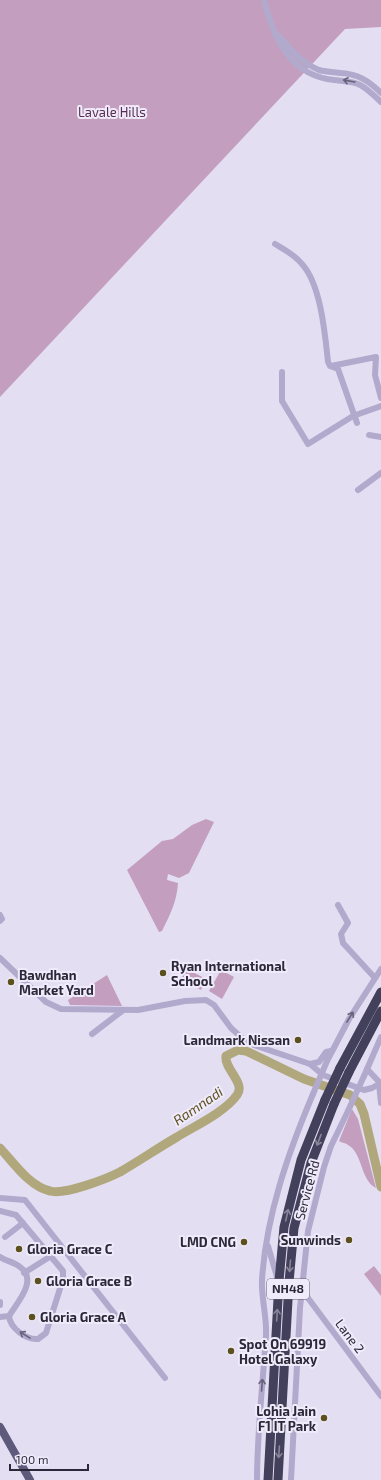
<svg xmlns="http://www.w3.org/2000/svg" width="381" height="1480" viewBox="0 0 381 1480" font-family="'Exo 2',sans-serif">
<style>
.green{fill:#c39ebf}
.lines{fill:none;stroke-linecap:round;stroke-linejoin:round}
.river{stroke:#b1a77c;stroke-width:9}
.minor{stroke:#b1aacc;stroke-width:6}
.major{stroke:#5d5a7b;stroke-width:8}
.highway{stroke:#42405a;stroke-width:9}
.minor-bridge{stroke:#b1aacc;stroke-width:6}
.highway-bridge{stroke:#42405a;stroke-width:9}
.oneway{stroke:#67637b}
.oneway2{stroke:#88849a}
.poi-dot{fill:#5c511e;stroke:#f0ebfa;stroke-width:1.5}
.labels{text-anchor:middle;stroke-width:4;stroke-linejoin:round;paint-order:stroke}
.shield{fill:#f0ebfa;stroke:#666373;stroke-width:1}
.shield-label{font-size:12px;font-weight:bold;fill:#2b2939}
.park-label{font-size:13px;fill:#582d52;stroke:#f0ebfa}
.poi-label{font-size:13px;font-weight:bold;fill:#2b2939;stroke:#f0ebfa;text-anchor:start}
.street-label{font-size:13px;fill:#2b2939;stroke:#f0ebfa}
.water-label{font-size:14px;font-style:italic;fill:#5c511e;stroke:#f0ebfa}
</style>
<rect width="100%" height="100%" fill="#e4def3"/>
<!-- green -->
<g class="green">
<polygon points="0,0 381,0 381,27 345,29 0,397"/>
<path d="M206,819L214,822L189,873L179,878L168,874L167,880L178,883C177,901 170,915 162,931L159,932L127,870L162,841L173,839L192,825Z"/>
<polygon points="187,969 206,979 201,990 181,979"/>
<polygon points="221,970 234,977 222,999 209,991"/>
<polygon points="107,975 122,1006 70,1005 68,1000"/>
<path d="M352,1109L358,1119L376,1188C360,1180 363,1153 348,1145C346,1143 342,1143 339,1141Z"/>
<polygon points="374,1266 381,1275 381,1296 364,1274"/>
</g>
<g class="lines">
<!-- river -->
<path class="river" d="M0,1148C14,1163 29,1186 50,1191C65,1195 106,1179 120,1172C139,1161 158,1148 177,1137C195,1126 225,1112 237,1095C246,1083 224,1069 226,1056L238,1050L246,1051L304,1079L350,1095L360,1104L364,1114L381,1187"/>
<!-- minor -->
<g class="minor">
<path d="M264,0C273,35 287,71 327,79C358,84 356,78 381,102"/>
<path d="M279,36C291,50 302,63 319,70C327,72 333,72 341,73C358,74 369,81 381,93"/>
<path d="M275,244C285,250 295,255 302,264C321,285 325,334 328,362L330,366L338,369L357,423"/>
<polyline points="331,366 376,357 375,375 381,398"/>
<polyline points="282,372 282,401 308,444 353,416 381,406"/>
<polyline points="369,435 381,437"/>
<polyline points="358,490 381,473"/>
<polyline points="338,905 348,923 341,934 343,943 375,978"/>
<polyline points="0,915 2,919 0,921"/>
<polyline points="0,958 46,1002 61,1009 138,1010 185,1001 206,1000 214,1005 231,1028 242,1038 254,1045 310,1064 323,1075 364,1090 372,1088 379,1084"/>
<polyline points="92,1034 122,1011"/>
<polyline points="327,1061 349,1019 381,969"/>
<polyline points="310,1064 319,1062 326,1052 331,1051"/>
<polyline points="367,1069 381,1084"/>
<polyline points="364,1076 381,1037"/>
<polyline points="379,1084 381,1103"/>
<polyline points="0,1198 25,1200 165,1378"/>
<path d="M0,1211L16,1215L63,1271V1279L46,1333L38,1339C26,1340 10,1328 9,1316"/>
<polyline points="5,1237 23,1223"/>
<polyline points="268,1246 277,1277"/>
<path d="M0,1257C6,1261 14,1262 20,1267C39,1280 16,1304 9,1316L0,1317"/>
<polyline points="24,1273 51,1256"/>
<polyline points="302,1290 381,1396"/>
<polyline points="0,1302 0,1305"/>
<path d="M257,1480C257,1432 263,1383 266,1335C267,1316 261,1298 262,1280C266,1216 288,1153 313,1094"/>
<polyline points="291,1480 300,1308 308,1231 324,1167 331,1146 348,1111"/>
</g>
<!-- major -->
<polyline class="major" points="0,1427 30,1480"/>
<!-- highway -->
<g class="highway">
<polyline points="340,1068 381,992"/>
<polyline points="349,1072 381,1011"/>
<polyline points="268,1480 279,1281 284,1227 301,1160 325,1100"/>
<polyline points="278,1480 289,1282 294,1228 311,1163 334,1104"/>
</g>
<!-- minor-bridge -->
<g class="minor-bridge">
<polyline points="313,1094 327,1061"/>
<polyline points="348,1111 364,1076"/>
</g>
<!-- highway-bridge -->
<g class="highway-bridge">
<polyline points="325,1100 340,1068"/>
<polyline points="334,1104 349,1072"/>
</g>
</g>
<!-- one-way arrows -->
<defs><path id="oneway-shaft" d="M-6 0H5M1.5-3L5.5 0L1.5 3" fill="none" stroke-width="1.6" stroke-linecap="round" stroke-linejoin="round"/></defs>
<g class="oneway">
<use href="#oneway-shaft" transform="translate(349 81) rotate(-170)"/>
<use href="#oneway-shaft" transform="translate(350 1017) rotate(-58)"/>
<use href="#oneway-shaft" transform="translate(25 1335) rotate(-148)"/>
<use href="#oneway-shaft" transform="translate(262 1385) rotate(-86)"/>
</g>
<g class="oneway2">
<use href="#oneway-shaft" transform="translate(319 1140) rotate(111)"/>
<use href="#oneway-shaft" transform="translate(287 1215) rotate(-78)"/>
<use href="#oneway-shaft" transform="translate(290 1266) rotate(95)"/>
<use href="#oneway-shaft" transform="translate(277 1315) rotate(-87)"/>
<use href="#oneway-shaft" transform="translate(279 1452) rotate(94)"/>
</g>
<!-- markers -->
<g class="poi-dot">
<circle cx="163" cy="973" r="4"/>
<circle cx="11" cy="982" r="4"/>
<circle cx="298" cy="1040" r="4"/>
<circle cx="349" cy="1240" r="4"/>
<circle cx="244" cy="1242" r="4"/>
<circle cx="19" cy="1249" r="4"/>
<circle cx="38" cy="1281" r="4"/>
<circle cx="32" cy="1317" r="4"/>
<circle cx="231" cy="1351" r="4"/>
<circle cx="324" cy="1418" r="4"/>
</g>
<g class="labels">
<!-- shield labels -->
<rect class="shield" x="267" y="1279" width="42" height="20" rx="3"/>
<g class="shield-label">
<text x="288" y="1293">NH48</text>
</g>
<!-- park labels -->
<g class="park-label">
<text x="112" y="117">Lavale Hills</text>
</g>
<!-- poi labels -->
<g class="poi-label">
<text x="171" y="971">Ryan International<tspan x="171" dy="15">School</tspan></text>
<text x="19" y="980">Bawdhan<tspan x="19" dy="15">Market Yard</tspan></text>
<text x="290" y="1045" text-anchor="end">Landmark Nissan</text>
<text x="341" y="1245" text-anchor="end">Sunwinds</text>
<text x="236" y="1247" text-anchor="end">LMD CNG</text>
<text x="27" y="1254">Gloria Grace C</text>
<text x="46" y="1286">Gloria Grace B</text>
<text x="40" y="1322">Gloria Grace A</text>
<text x="239" y="1349">Spot On 69919<tspan x="239" dy="15">Hotel Galaxy</tspan></text>
<text x="316" y="1416" text-anchor="end">Lohia Jain<tspan x="316" dy="15">F1 IT Park</tspan></text>
</g>
<!-- street labels -->
<g class="street-label">
<text transform="translate(307 1190) rotate(-75)" y="5">Service Rd</text>
<text transform="translate(350 1336) rotate(53)" y="5">Lane 2</text>
</g>
<!-- water labels -->
<g class="water-label">
<text transform="translate(198 1106) rotate(-34)" y="5">Ramnadi</text>
</g>
</g>
<!-- scale -->
<path d="M10 1464v6h78v-6" fill="none" stroke="#2b2939" stroke-width="2"/>
<text x="16" y="1464" font-size="12" fill="#2b2939" stroke="#f0ebfa" stroke-width="3" paint-order="stroke">100 m</text>
</svg>
